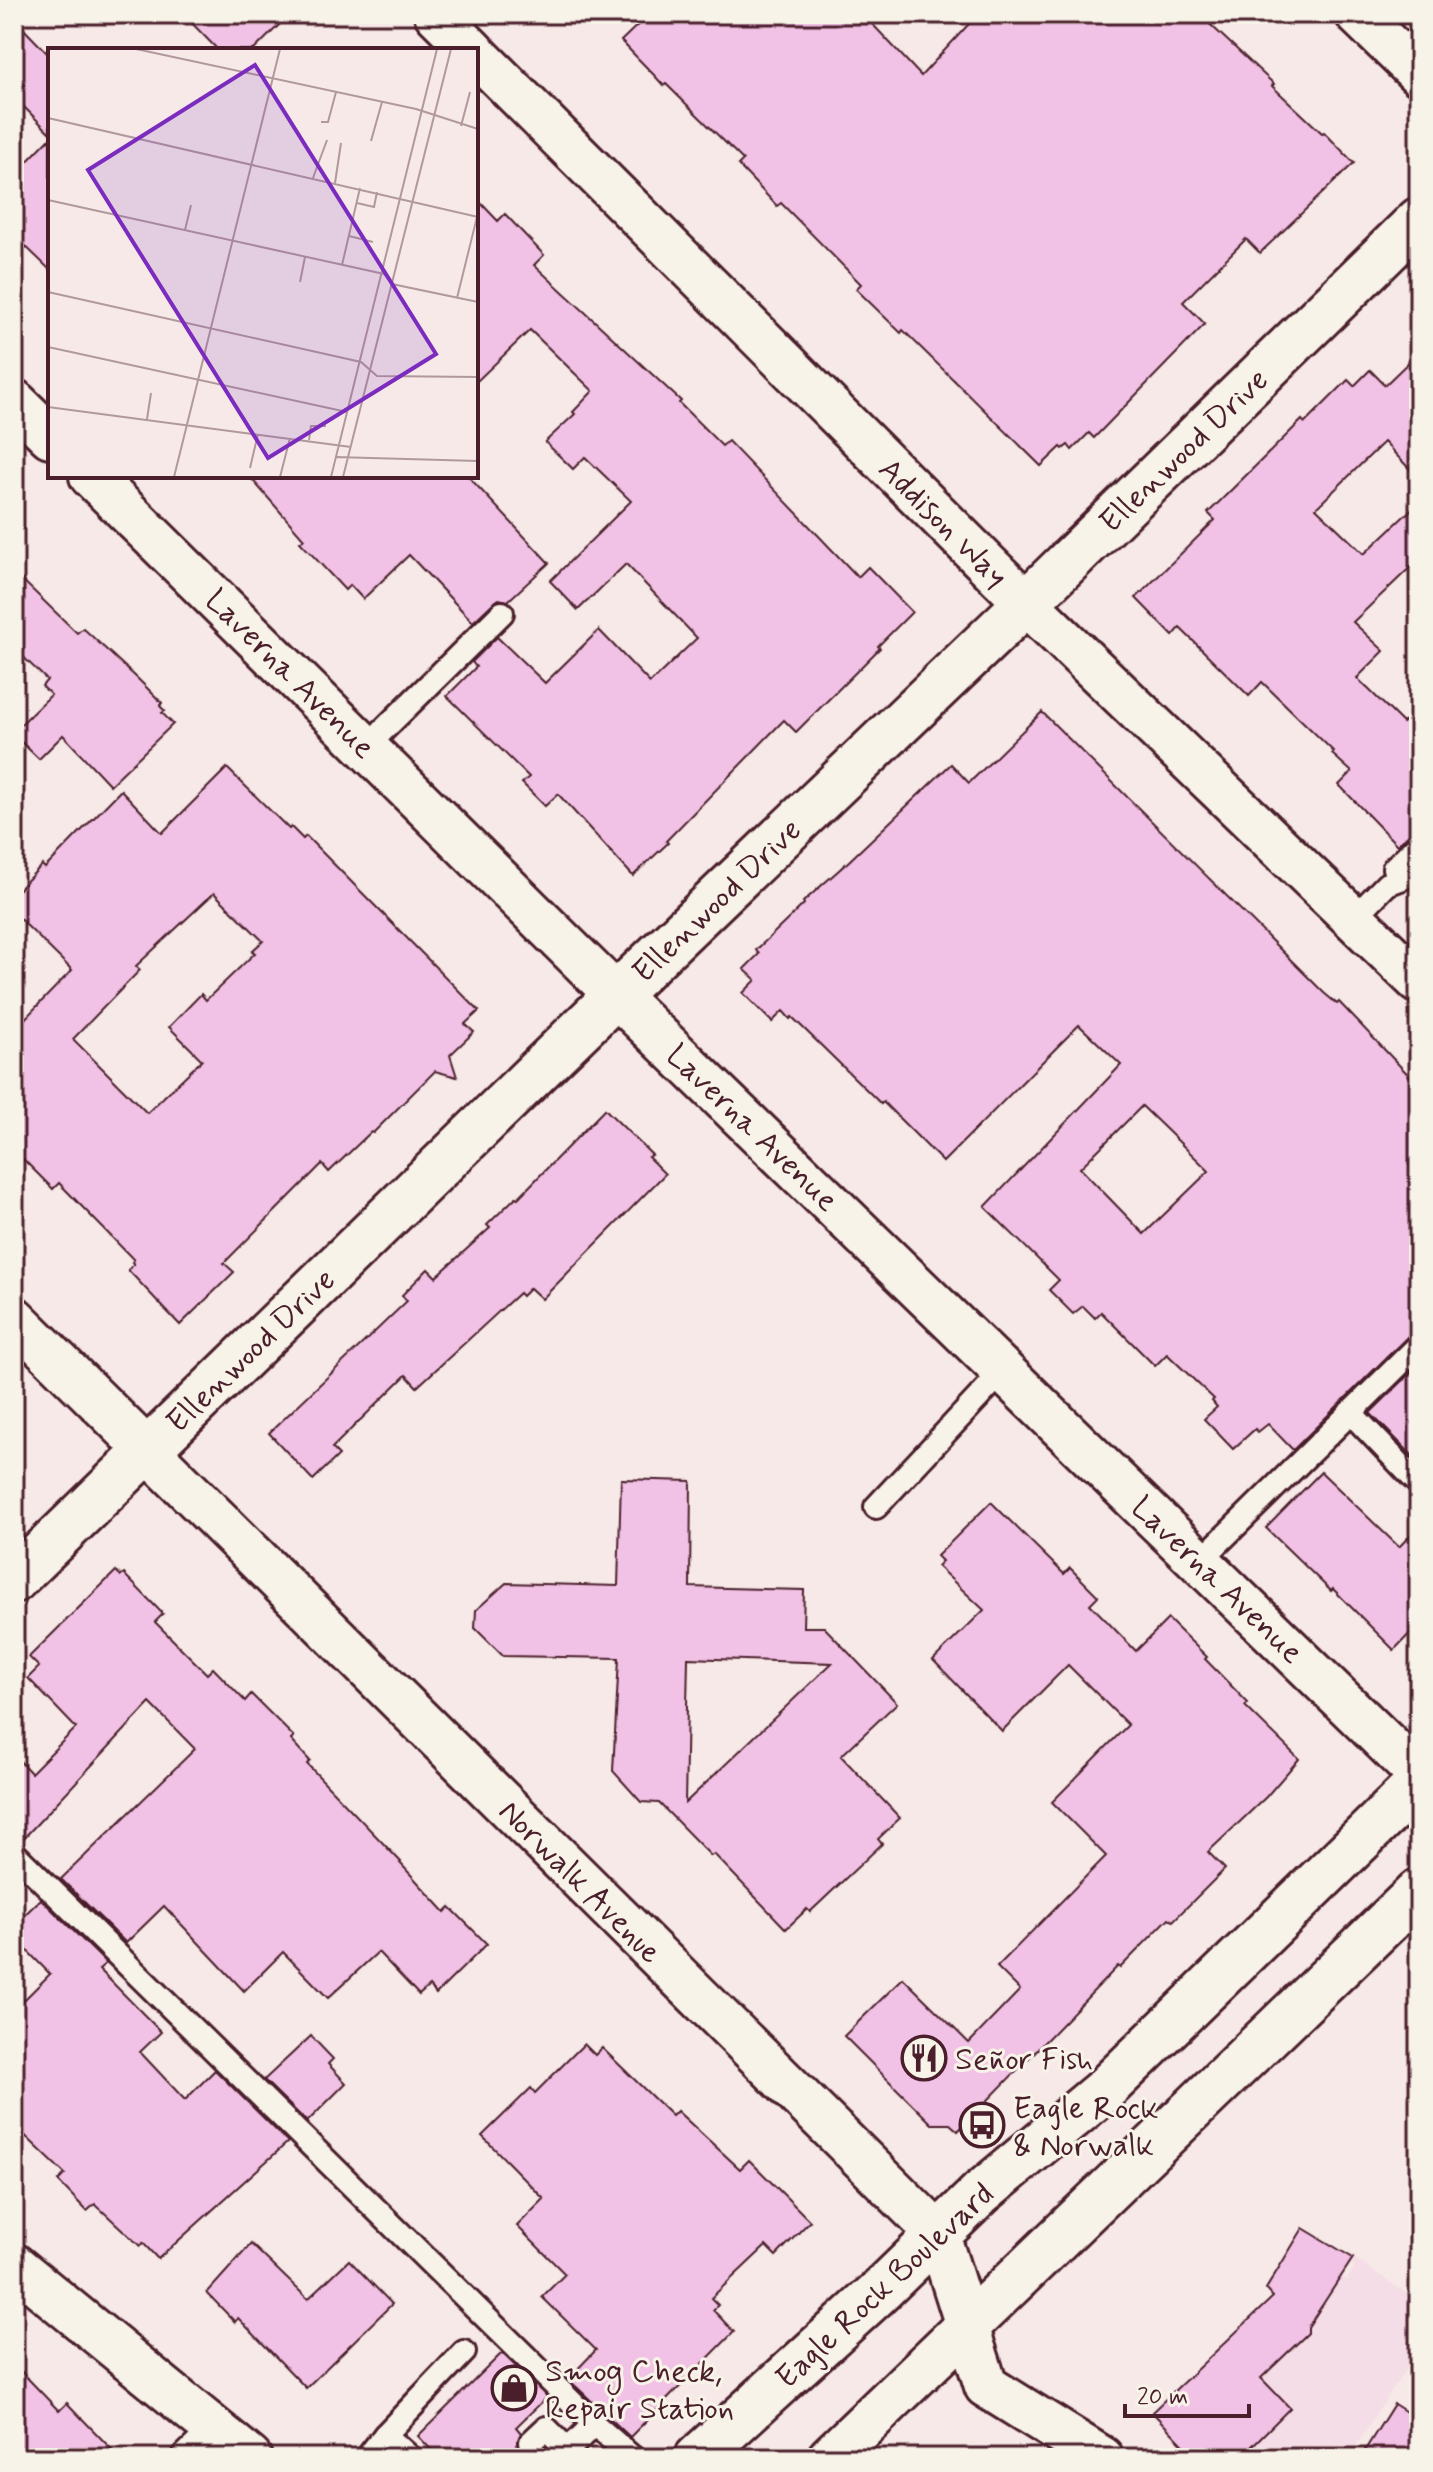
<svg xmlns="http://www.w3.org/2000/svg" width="1433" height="2472" viewBox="0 0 1433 2472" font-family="Mynerve,sans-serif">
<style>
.built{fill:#f4dde6}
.building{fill:#f1c2e5;stroke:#4a1f2b;stroke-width:2;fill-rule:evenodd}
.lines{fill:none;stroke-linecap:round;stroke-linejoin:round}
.service-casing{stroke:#4a1f2b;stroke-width:28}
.minor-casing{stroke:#4a1f2b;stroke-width:48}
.tertiary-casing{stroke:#4a1f2b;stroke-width:50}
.secondary-casing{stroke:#4a1f2b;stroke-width:50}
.service{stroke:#f7f3e8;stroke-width:22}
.minor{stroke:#f7f3e8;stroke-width:42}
.tertiary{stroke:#f7f3e8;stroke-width:44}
.secondary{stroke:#f7f3e8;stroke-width:44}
.labels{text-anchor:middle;stroke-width:6;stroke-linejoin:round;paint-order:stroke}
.street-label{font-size:32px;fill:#4a1f2b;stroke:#f7f3e8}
.poi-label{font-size:32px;fill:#4a1f2b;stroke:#f7f3e8;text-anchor:start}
.inset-road{fill:none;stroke:#b1989c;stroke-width:2}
.view{fill:#7b2cbf;fill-opacity:0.15;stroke:#7b2cbf;stroke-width:4}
.inset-edge{fill:none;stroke:#4a1f2b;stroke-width:4}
</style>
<rect width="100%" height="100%" fill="#f6e9e7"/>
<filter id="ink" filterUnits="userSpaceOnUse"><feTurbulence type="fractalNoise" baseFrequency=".0125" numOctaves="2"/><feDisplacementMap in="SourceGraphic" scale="16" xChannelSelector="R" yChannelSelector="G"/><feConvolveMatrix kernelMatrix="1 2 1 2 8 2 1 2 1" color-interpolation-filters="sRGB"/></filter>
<g filter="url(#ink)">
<!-- built -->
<polygon class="built" points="1352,2257 1419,2302 1419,2348 1348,2458 1240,2458 1290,2408 1261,2378 1308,2333 1308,2327 1341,2276 1347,2280 1355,2266 1349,2262"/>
<!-- building -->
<g class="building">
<polygon points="183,14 290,14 254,50 218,50"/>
<polygon points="649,14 863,14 921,76 978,14 1199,14 1274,84 1272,86 1322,133 1324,132 1354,163 1260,253 1246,239 1183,302 1205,324 1094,438 1089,433 1072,450 1068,445 1063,449 1061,447 1041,466 903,330 901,333 856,289 861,284 781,203 777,206 738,165 743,160 666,84 664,86 653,74 621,41"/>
<polygon points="14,19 50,56 50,133 14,97"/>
<polygon points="50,138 50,270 14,235 14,175"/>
<polygon points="476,198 498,221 505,214 544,255 534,265 681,401 679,403 722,446 728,441 858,577 868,567 912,612 878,646 880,648 796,732 784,720 666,841 668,843 633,876 558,794 545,806 522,783 529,777 447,696 476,667 472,662 497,637 545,683 599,630 650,683 697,638 626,564 578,610 550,581 631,501 585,457 573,469 545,442 575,414 573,412 593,391 530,330 476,382"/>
<polygon points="1419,352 1419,479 1384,442 1316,508 1364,554 1419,502 1419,559 1353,622 1384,651 1357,678 1403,723 1419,707 1419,830 1410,833 1397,845 1339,785 1352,772 1332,754 1334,752 1262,682 1249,696 1180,628 1173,636 1136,598 1215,520 1208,513 1302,420 1305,423 1348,380 1354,386 1370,370 1385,385"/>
<polygon points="249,476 468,476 549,563 508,601 499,599 493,603 473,622 409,555 363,599 350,585 345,590 300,542 304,539"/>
<polygon points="14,572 77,633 83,628 138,679 162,703 160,706 165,711 162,713 173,724 110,785 63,735 39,759 14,735 14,731 51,695 42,686 47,680 14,648"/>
<path d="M1042,712L1324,993L1337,1004L1339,1002L1419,1086V1331L1409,1335L1293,1450L1268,1424L1258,1432L1255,1429L1233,1449L1204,1419L1217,1407L1212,1401L1214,1399L1167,1354L1155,1366L1101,1312L1095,1318L1083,1306L1073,1314L1049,1290L1059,1280L985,1207L1121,1065L1079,1025L943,1162L883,1102L881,1104L876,1099L792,1017L790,1019L783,1011L772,1022L743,993L756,980L744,969L759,954L756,950L804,904L803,902L849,861L951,764L969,783ZM1142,1106L1209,1171L1144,1234L1080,1168Z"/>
<path d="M227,768L289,829L291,827L303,839L306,836L479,1011L465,1024L474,1032L450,1055L457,1077L435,1071L373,1133L371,1132L329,1172L322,1164L224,1263L234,1272L180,1325L128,1270L134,1264L132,1262L134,1260L59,1183L53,1189L14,1150V1030L72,970L14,913V894L42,865L45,868L121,790L162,833ZM214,893L263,941L252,951L255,953L206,1000L201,994L169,1027L202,1060L147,1113L73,1039L140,970L136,966Z"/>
<polygon points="605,1109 652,1155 648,1157 665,1174 542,1299 530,1288 522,1296 519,1293 417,1387 406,1375 332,1448 339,1455 313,1480 269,1433 407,1301 402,1295 428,1269 436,1277 490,1228 487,1225 516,1197 518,1198"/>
<polygon points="1419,1365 1419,1462 1370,1413"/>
<polygon points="1321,1472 1399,1547 1419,1526 1419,1624 1394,1650 1333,1589 1331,1591 1266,1528"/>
<path d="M621,1479L691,1481L690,1587L804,1590L803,1627H824L897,1703L841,1756L900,1818L878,1839L882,1844L810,1912L807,1909L786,1929L714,1854L711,1856L659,1803L641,1802L613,1771L619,1658L503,1656L475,1628L476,1610L506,1583L618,1586ZM688,1658L832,1663L685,1803Z"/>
<polygon points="991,1502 1064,1574 1070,1568 1098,1596 1090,1604 1136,1651 1168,1619 1207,1657 1205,1659 1248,1703 1245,1706 1299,1759 1266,1797 1208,1852 1225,1869 1173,1921 1169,1918 1120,1968 1118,1966 958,2131 950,2124 932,2124 844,2036 903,1978 969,2043 1020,1990 997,1967 1106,1856 1052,1802 1128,1725 1068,1665 1002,1731 933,1660 984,1610 937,1566 942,1561 937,1556"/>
<polygon points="116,1571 121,1576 124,1574 163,1614 155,1622 207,1674 213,1668 245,1701 251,1694 294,1737 291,1740 310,1761 307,1764 401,1862 400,1863 445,1912 450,1907 487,1944 436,1994 429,1986 419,1995 378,1952 328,1998 283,1952 244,1991 164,1906 126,1943 61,1879 195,1749 150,1703 21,1841 14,1839 14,1755 31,1773 76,1728 28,1678 39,1667 29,1657"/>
<polygon points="41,1899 106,1963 99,1969 161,2032 140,2052 185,2100 215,2070 288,2142 158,2259 143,2243 140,2246 95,2204 87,2211 58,2181 65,2174 14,2125 14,2010 50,1974 14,1937 14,1925"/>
<polygon points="311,2036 333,2059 328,2064 346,2083 307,2122 264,2080"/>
<polygon points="584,2044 595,2055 602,2048 672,2116 677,2111 740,2169 749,2160 810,2221 776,2256 766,2246 711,2298 718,2305 713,2310 734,2332 630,2437 568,2379 596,2350 542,2297 565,2274 517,2226 544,2199 482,2136 531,2088 535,2093"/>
<polygon points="1303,2228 1353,2258 1308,2327 1308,2333 1261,2378 1290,2408 1240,2458 1196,2458 1152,2412 1273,2297 1266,2289"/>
<polygon points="251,2244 308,2299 349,2260 392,2304 306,2388 238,2318 235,2322 207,2293"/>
<polygon points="502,2353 547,2397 516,2427 521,2433 517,2444 521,2452 533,2456 541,2452 546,2458 439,2458 418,2436"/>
<polygon points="14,2364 59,2411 67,2403 120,2458 14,2458"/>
<polygon points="1394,2404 1419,2420 1419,2442 1409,2458 1360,2458"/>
</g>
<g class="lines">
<!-- service casing -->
<g class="service-casing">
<g id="service">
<polyline points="366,747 502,613"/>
<polyline points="1394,868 1419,844"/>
<polyline points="1353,919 1387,884 1403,878 1419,862"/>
<polyline points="1350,1412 1419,1484"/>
<polyline points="876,1507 1004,1370"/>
<polyline points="1200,1561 1419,1345"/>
<polyline points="14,1853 594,2424 633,2458"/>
<polyline points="385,2435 464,2352"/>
<polyline points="531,2442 546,2428 568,2450 594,2424"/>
<polyline points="182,2458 213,2428"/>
<polyline points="367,2458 385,2435 411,2458"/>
</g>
</g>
<!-- minor casing -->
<g class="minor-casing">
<g id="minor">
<polyline points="436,14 472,50"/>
<polyline points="1357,14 1419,74"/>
<polyline points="476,54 1026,603 1419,982"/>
<polyline points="14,401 50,436"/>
<polyline points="91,476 616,995 1419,1775"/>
<polyline points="14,1318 938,2234 986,2386 1102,2458"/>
<polyline points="14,2265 250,2458"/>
</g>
</g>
<!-- tertiary casing -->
<g class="tertiary-casing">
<polyline id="tertiary" points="14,1580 616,995 1026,603 1419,220"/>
</g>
<!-- secondary casing -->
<g class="secondary-casing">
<g id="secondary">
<polyline points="697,2458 879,2292 981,2193 1102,2092 1419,1783"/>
<polyline points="830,2458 1419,1891"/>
</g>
</g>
<!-- service -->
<use href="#service" class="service"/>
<!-- minor -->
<use href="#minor" class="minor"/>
<!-- tertiary -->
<use href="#tertiary" class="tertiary"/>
<!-- secondary -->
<use href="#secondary" class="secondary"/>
</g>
</g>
<!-- icons -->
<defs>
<g id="restaurant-ring" transform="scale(2.3)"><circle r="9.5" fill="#f7f3e8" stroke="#4a1f2b" stroke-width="1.5"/><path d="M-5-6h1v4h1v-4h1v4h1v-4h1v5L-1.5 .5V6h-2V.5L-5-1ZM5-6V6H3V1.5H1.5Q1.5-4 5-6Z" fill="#4a1f2b"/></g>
<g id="bus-ring" transform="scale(2.3)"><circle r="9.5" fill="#f7f3e8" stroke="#4a1f2b" stroke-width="1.5"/><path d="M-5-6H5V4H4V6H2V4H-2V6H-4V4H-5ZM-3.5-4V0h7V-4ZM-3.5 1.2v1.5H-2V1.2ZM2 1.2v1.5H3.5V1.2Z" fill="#4a1f2b"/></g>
<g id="shop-ring" transform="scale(2.3)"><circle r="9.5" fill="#f7f3e8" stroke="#4a1f2b" stroke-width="1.5"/><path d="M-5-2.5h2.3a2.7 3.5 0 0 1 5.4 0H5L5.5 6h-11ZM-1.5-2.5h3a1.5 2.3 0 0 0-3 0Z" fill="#4a1f2b"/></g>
</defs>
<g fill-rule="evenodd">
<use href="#restaurant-ring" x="924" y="2058"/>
<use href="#bus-ring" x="982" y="2125"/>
<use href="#shop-ring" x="514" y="2388"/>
</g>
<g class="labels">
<!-- street labels -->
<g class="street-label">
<text transform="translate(1183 450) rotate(-44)" y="11">Ellenwood Drive</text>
<text transform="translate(944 522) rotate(45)" y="11">Addison Way</text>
<text transform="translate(291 673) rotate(45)" y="11">Laverna Avenue</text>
<text transform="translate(716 900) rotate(-44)" y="11">Ellenwood Drive</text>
<text transform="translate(753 1127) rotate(44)" y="11">Laverna Avenue</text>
<text transform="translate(250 1350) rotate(-44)" y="11">Ellenwood Drive</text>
<text transform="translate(1218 1579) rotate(44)" y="11">Laverna Avenue</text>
<text transform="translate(581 1881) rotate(45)" y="11">Norwalk Avenue</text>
<text transform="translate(884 2285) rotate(-43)" y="11">Eagle Rock Boulevard</text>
</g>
<!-- poi labels -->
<g class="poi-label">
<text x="955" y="2069">Señor Fish</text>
<text x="1013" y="2118">Eagle Rock<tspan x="1013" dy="37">&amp; Norwalk</tspan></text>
<text x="545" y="2381">Smog Check,<tspan x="545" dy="37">Repair Station</tspan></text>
</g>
</g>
<!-- overview -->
<g transform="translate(48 48)">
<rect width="430" height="430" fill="#f6e9e7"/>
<path class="inset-road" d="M88,1L368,61L430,81M0,70L430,169M273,74H280L288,44M413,78L422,44M323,93L334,54M265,130L279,92M287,135L293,95M0,152L336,226L344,236L430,254M309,155L326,159L329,144M137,182L143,157M301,188L325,194M294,217L312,140M252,234L257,209M0,244L313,314L329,328L430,329M409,250L429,169M0,299L299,364M0,359L303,399M99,371L103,345M261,392L263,378H278M287,409L430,413M202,420L210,386M126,429L232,1M232,429L242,390M283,429L389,1M295,429L403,1"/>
<path class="view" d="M207,17L388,306L220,410L40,122Z"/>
<rect width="430" height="430" class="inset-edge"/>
</g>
<!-- margin -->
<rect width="1433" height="2472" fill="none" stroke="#f7f3e8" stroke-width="48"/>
<rect x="24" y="24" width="1385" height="2424" fill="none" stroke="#4a1f2b" stroke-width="3" filter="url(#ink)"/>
<!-- scale -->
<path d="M1125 2404v12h124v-12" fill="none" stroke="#4a1f2b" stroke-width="4"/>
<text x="1137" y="2404" font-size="24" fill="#4a1f2b" stroke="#f7f3e8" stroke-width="6" paint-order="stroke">20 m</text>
</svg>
